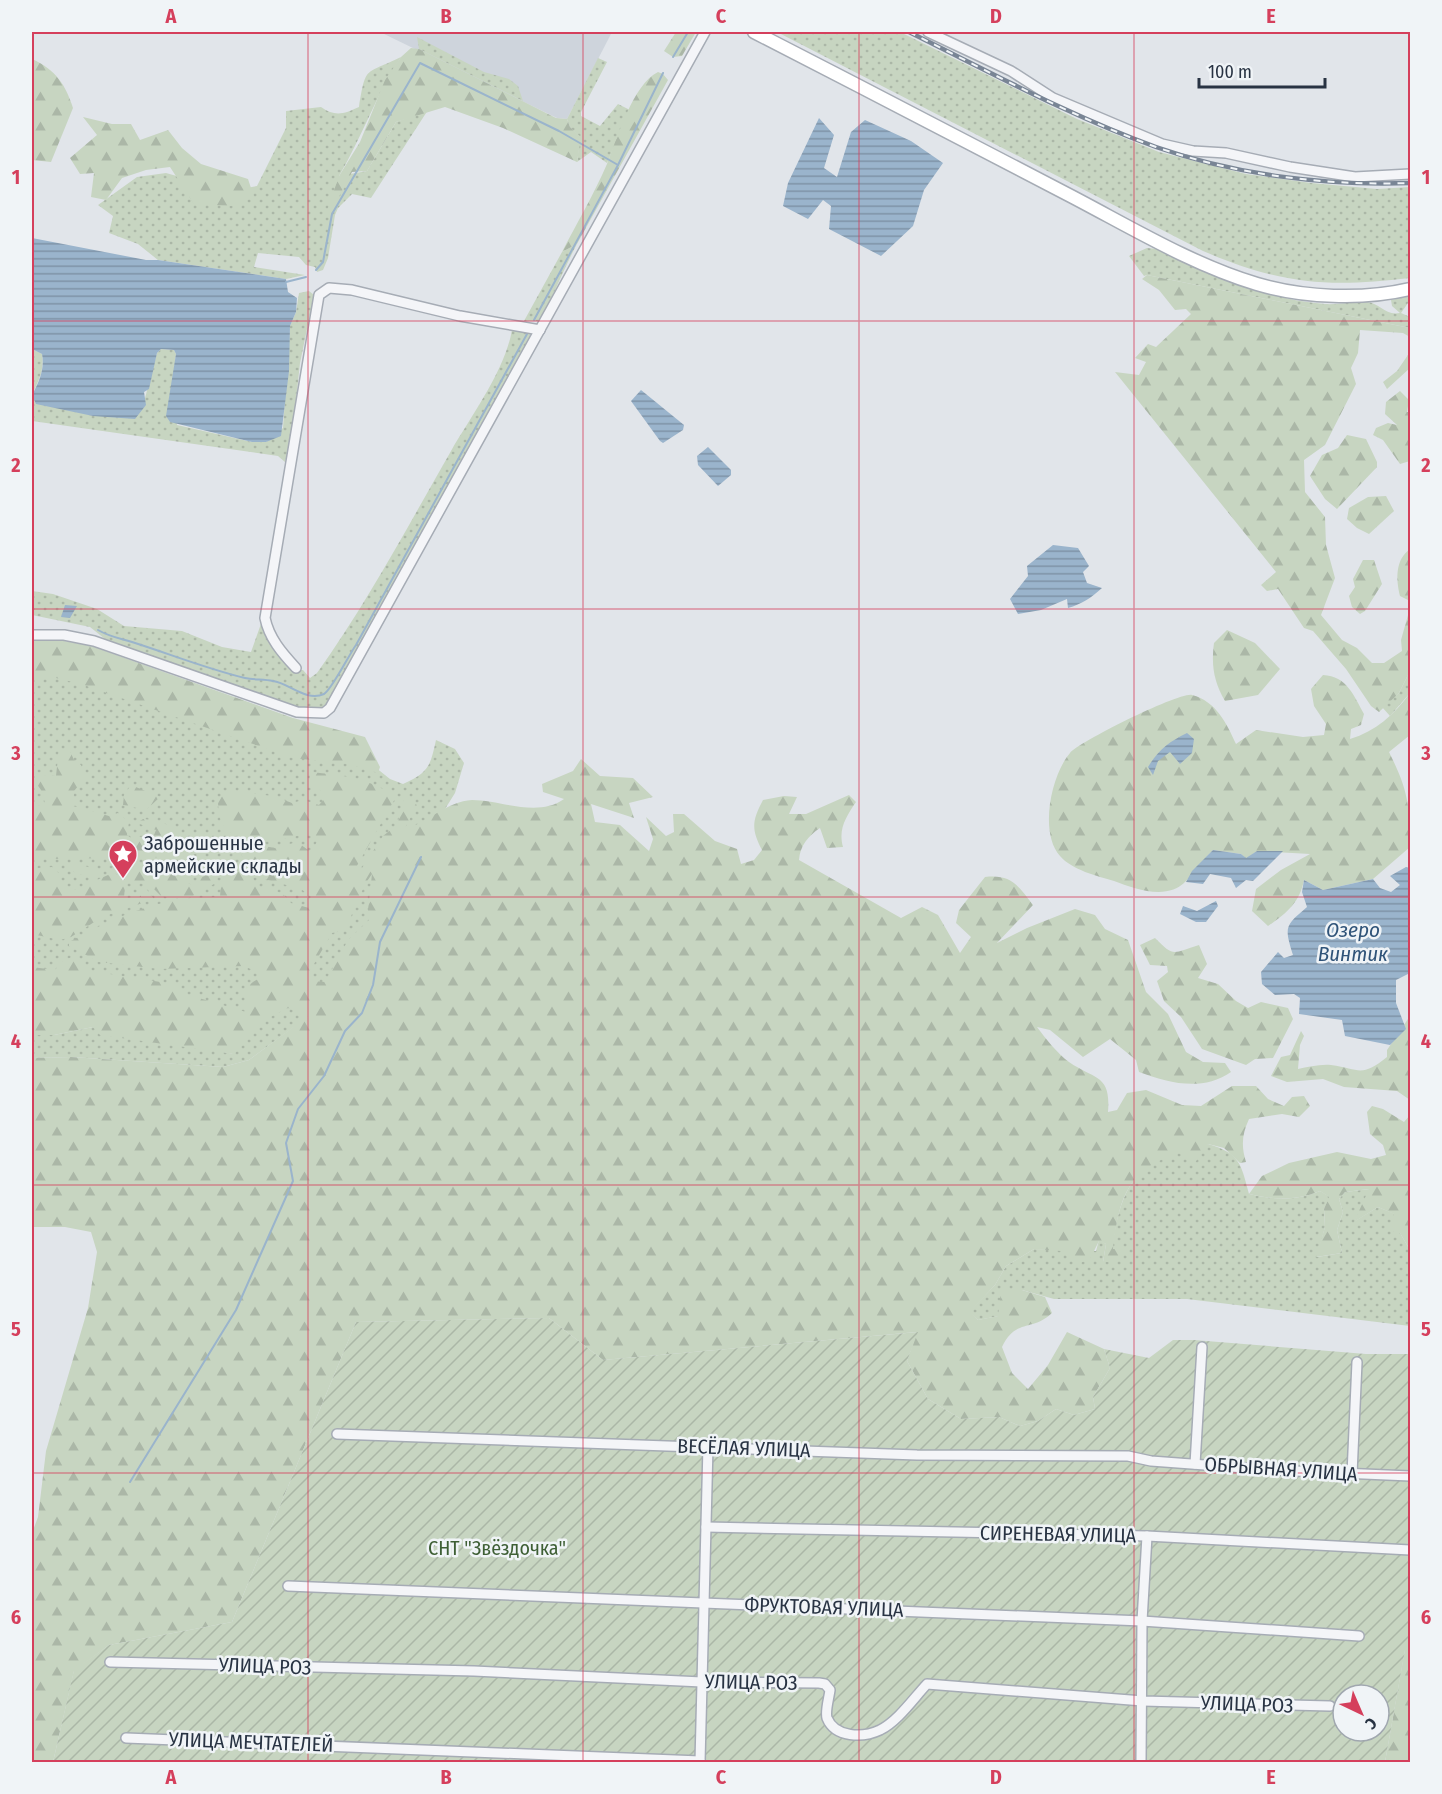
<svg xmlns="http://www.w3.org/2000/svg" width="1442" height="1794" viewBox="0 0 1442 1794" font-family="'Fira Sans Condensed',sans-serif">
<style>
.built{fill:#ced4dc}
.grass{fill:url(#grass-dots)}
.forest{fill:url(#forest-firs);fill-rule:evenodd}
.garden{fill:url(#garden-furrows);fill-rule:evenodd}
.water{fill:url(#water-rules)}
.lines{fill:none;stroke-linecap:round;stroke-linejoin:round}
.stream{stroke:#9ab4cc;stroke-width:2}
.minor-casing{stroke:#a6acb5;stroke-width:12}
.secondary-casing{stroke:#a6acb5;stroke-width:15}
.minor{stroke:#f4f5f8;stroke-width:9}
.secondary{stroke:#fff;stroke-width:12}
.rail-casing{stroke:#798595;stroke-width:4.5}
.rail{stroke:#f0f4f7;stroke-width:2;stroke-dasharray:7;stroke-linecap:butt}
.grid{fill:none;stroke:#d53f5c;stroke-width:1.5;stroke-opacity:0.55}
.labels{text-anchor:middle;stroke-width:5;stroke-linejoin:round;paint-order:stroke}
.poi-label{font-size:20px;fill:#283343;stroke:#f0f4f7;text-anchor:start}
.street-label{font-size:20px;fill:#283343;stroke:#f0f4f7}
.park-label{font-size:20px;fill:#3e5f35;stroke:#f0f4f7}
.water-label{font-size:21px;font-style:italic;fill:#305479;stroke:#f0f4f7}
.neatline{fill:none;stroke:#d53f5c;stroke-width:2}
.grid-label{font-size:20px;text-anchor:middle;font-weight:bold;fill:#d53f5c}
</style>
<defs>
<pattern id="grass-dots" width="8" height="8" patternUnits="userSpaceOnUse" patternTransform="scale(1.5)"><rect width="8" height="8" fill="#c7d5c1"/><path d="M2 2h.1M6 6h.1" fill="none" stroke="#abb7a7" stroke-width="1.8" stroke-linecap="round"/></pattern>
<pattern id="forest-firs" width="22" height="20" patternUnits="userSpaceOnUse" patternTransform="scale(1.5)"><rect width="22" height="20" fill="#c7d5c1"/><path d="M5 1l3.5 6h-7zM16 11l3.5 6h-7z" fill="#abb7a7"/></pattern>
<pattern id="garden-furrows" width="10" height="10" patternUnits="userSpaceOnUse" patternTransform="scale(1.5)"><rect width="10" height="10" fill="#c7d5c1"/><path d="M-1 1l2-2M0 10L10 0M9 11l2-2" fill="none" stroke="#abb7a7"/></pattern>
<pattern id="water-rules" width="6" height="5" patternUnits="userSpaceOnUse" patternTransform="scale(1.5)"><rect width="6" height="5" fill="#9ab4cc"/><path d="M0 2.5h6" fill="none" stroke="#7e93a7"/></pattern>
</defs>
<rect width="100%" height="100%" fill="#e1e5ea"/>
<!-- built -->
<polygon class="built" points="380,32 612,32 567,119 557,118"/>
<!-- grass -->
<g class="grass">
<path d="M777,32H900L1077,119L1159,152L1246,174L1311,183L1377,189L1410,187V278C1327,288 1280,284 1203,251Z"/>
<polygon points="417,37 484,72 509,79 518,86 523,101 419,49"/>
<path d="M401,57C376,95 362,137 339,176L367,171L396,122L428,110L371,198L352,194L338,208L335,215L328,258L323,270L317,272L315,267L306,265L299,257L258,253L254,267L305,275L286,279L158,260L138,244L109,233L113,216L98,205L137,177L166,173L230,191L257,186L286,128V111L321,107C335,117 344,114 359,107C366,64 365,75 401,57Z"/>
<polygon points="598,58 607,62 581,112 581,116 600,126 618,104 630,110 607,163 591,152 577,162 580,137 570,127 567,119"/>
<path d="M577,244C563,270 554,295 540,321H524L562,252Z"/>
<path d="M1147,248L1158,249C1212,273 1266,300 1325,304C1339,305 1353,301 1367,302C1380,303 1385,316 1400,313L1392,306L1391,300L1410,296V304L1408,303L1401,313L1410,317V328L1147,275L1144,276L1129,256Z"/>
<path d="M309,291L314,295L300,363L292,437L285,462L278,456L32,421V349L42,354C45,370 38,382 32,395L93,416L145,398L157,353L161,349L174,350L176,354L172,389L177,425L252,442H266L283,428L290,326L296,312L299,293Z"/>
<path d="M512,330L532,334L332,698L324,709L309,711L110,643L90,627L32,615V591L53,594L97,609L124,626L182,631L222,647L251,652L262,621C265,642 279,655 293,670H303L310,678L317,673C367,603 408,526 451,451C472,415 505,370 512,330Z"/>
<path d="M32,663L375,767L390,779L403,784C429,772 430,767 436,740L455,749L464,763L455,793L307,1030L294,1027L249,1060L223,1067L71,1057L32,1058V1035H54L93,1027L234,1054L32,981Z"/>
<polygon points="1410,671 1410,693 1390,716 1382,707 1399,693"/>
<path d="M1208,1144C1240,1153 1241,1164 1249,1194C1274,1200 1296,1201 1320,1191L1330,1197L1324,1209L1325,1227L1317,1257L1342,1253L1337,1230L1343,1212L1339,1199L1345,1192L1370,1189L1355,1221L1378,1207L1395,1214L1400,1233L1410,1250V1326L1187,1299H1054L1022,1290L999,1316L978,1320L969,1312L995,1285L1006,1266L1034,1249L1096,1251L1099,1240L1106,1244L1103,1262L1125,1249H1112C1117,1215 1123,1180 1155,1161C1169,1152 1192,1149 1208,1144Z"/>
</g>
<!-- forest -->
<g class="forest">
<polygon points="676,32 696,32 682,56 673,57 664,51"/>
<polygon points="411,48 419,49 556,118 567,119 570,127 581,137 577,162 503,128 445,107 396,122 367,171 352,172 330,214 327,211 339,176 360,142 385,80 401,57"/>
<path d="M32,59C56,70 65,84 73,108L51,162L32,160Z"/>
<path d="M658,72L663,74L668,80L577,244L562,252C577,223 594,194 607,164C617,139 633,84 658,72Z"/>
<polygon points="83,117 112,124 131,124 140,140 168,130 182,148 201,164 248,179 254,197 231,206 194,204 170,167 146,170 122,178 106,200 91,197 94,173 80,174 70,158 97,135"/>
<polygon points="1147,275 1410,328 1410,337 1403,333 1360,330 1358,353 1351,368 1356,384 1325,445 1304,460 1305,492 1325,517 1326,545 1335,578 1321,615 1342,640 1357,648 1372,663 1384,663 1402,651 1401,640 1410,608 1410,671 1399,693 1379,712 1371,706 1346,669 1313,631 1304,628 1278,589 1267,591 1261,585 1276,572 1115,372 1139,375 1146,362 1135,358 1148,344 1156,347 1191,314 1186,309 1175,310 1159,290 1142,279"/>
<polygon points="1410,352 1410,368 1387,389 1383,382 1397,371"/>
<polygon points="1400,391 1409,400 1407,412 1410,412 1410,461 1400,464 1383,440 1373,435 1376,428 1388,423 1397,425 1385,414 1386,402"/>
<polygon points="1347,435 1366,439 1377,462 1377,467 1337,509 1325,499 1310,476 1322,455 1338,448"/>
<polygon points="1386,496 1394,511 1369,534 1357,528 1347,519 1349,508 1368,497"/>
<path d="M1410,549V548V601L1400,596C1396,579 1395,560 1410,549Z"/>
<polygon points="1363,560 1374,560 1382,584 1365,611 1360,614 1352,607 1349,596 1355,587 1353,579"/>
<path d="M1227,630L1255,643L1280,669L1258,695L1225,701C1214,682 1211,666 1214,643Z"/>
<polygon points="42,637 91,646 293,718 365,737 380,767 378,773 349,764 293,758 81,684 56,678 32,680 32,638"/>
<path d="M1323,675C1347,676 1354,696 1364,714L1361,725L1351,729L1350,739C1376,731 1394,715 1410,693V735L1389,752C1408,790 1410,805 1410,847L1373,879L1323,890L1304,880C1300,902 1286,914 1268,926L1252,911L1256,889L1281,870L1310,854L1257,851L1246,859L1241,854L1213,850C1203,860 1196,871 1186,881C1168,901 1135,889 1114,881C1097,876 1072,870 1060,856C1039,833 1051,775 1070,753C1079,742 1179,692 1192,695C1216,701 1227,724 1236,744L1256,730L1303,737L1324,735L1326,724L1314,706L1311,689Z"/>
<path d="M59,749L70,751L74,760L81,765L84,779L74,791L73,806L109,816L118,813L129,822L127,835L131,838L154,835L156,830L137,823L143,819C157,820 173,824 182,836L181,845L190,844L198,835H211L217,842L215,849L183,857L46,859L32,855V808L45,803L41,790L34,780L42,775L56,776Z"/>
<path d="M581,759L600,776L633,778L653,797L629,803L634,818L591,804L595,822L620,825L649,851L653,839L646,817L666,836L674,832L673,814H684L715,841L737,849L741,864L754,860L762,850C751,829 752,821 763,800L784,796L797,797L789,814H806L849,795L856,802C846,817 838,829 843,847L827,848L820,828C808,836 800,846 799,860L901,918L922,907L938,915L960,953L971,937L956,923L959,910L985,877C1011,874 1018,885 1033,905L997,943L1027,928L1075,909L1095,915L1105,929L1128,940L1146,992L1168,1014L1186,1052L1203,1062L1225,1063L1231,1072C1202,1092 1169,1083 1139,1072L1136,1060L1110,1039L1083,1057L1050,1030L1037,1027C1045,1038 1058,1054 1069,1062C1095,1080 1111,1074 1108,1112L1117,1110L1127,1093L1146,1090L1182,1105L1201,1106L1232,1086H1256L1268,1099L1284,1106L1292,1097L1304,1096L1310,1106L1299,1117L1282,1114L1249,1119C1242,1134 1241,1146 1246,1162L1240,1163L1224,1148L1208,1144L1194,1164L1179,1153C1127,1169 1119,1199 1113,1249H1126L1115,1262H1103L1106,1244L1099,1241L1090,1259L1077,1264L1061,1251L1034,1249L1006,1266L995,1285L970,1312L978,1320L998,1316L1001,1291L1022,1290L1045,1297L1052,1313C1032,1332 1016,1318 1002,1347L1012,1373L1028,1389L1048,1365L1067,1332L1104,1349L1110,1368L1093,1397L1095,1409L1074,1415L1056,1409L1038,1421L1020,1426L999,1417L961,1419L928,1399L907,1361L917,1332L603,1360L549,1318L356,1322L232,1622L109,1645L74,1671L53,1762H32V1533L38,1517L46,1451L88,1308L97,1252L91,1232L65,1227H32V1058L71,1057L223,1067L249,1060L308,1016L288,1008L268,1018L234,1054L100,1035L93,1027L54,1035H32V967L55,970L61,962L72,957L91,971L173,984L182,993L246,1012C244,995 243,986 260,978L257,972L244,966L160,969L99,962L69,946V942C118,915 163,896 220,897L221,883L233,862L248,871L258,887C270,889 284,891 291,903L309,908L313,898L301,889L264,879L241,855L252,844L275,848L297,842L311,852L318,840C306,830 300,836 287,838C277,841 268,839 258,838C229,837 218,831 218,799L230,791L273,796L292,803L303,800L319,805L326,797L320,790L309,787L310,772C342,775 370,778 396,797L354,871H360L383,836L397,825L404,798L417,805L404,830C428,822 448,801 472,800C501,800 537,818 564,799L543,792L542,784L573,771ZM372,874L368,910L369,920L348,940L325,982L313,981L310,971L332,933L343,931C355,913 359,891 372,874Z"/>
<polygon points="131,785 160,797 146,810 123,805 124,795"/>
<polygon points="205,860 210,867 188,874 185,882 195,886 200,878 214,872 214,884 189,898 172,898 161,896 150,885 129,881 111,871 116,865"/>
<polygon points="78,864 95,869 100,874 91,878 71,871 70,866"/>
<polygon points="52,867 61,875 60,887 84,891 90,883 108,875 125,885 124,898 141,897 141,888 145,887 154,899 102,917 71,937 60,940 32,934 32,869"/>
<path d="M1155,938C1175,958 1172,953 1199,945L1207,964L1198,978L1218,984L1236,1001L1248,1008L1261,1002L1288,1008L1293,1019L1273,1058L1255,1059L1246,1065L1202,1049L1181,1017L1164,1001L1157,981L1168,972L1167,966L1150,965L1140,945Z"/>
<path d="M1410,1016V1100L1397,1091L1344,1087L1323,1079L1287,1082L1271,1076L1281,1057L1290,1055L1301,1031L1304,1036L1300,1045L1298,1069C1308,1067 1320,1064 1331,1065C1360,1069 1361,1078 1387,1057V1050Z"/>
<path d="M1372,1106L1383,1109L1404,1122L1410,1115V1250L1400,1233L1391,1231L1394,1214L1378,1207L1354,1222L1369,1189L1345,1192L1339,1199L1343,1212L1337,1230L1342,1253L1316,1257L1325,1227L1324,1209L1329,1197L1320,1191C1296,1201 1274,1200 1249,1194L1262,1176L1289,1163L1337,1152L1371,1159L1386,1155L1383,1145L1370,1134L1367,1112Z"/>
<polygon points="1410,1647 1410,1762 1385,1762 1405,1649"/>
</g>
<!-- garden -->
<path class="garden" d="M549,1318L603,1360L918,1332L907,1361L928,1399L961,1419L999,1417L1020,1426L1038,1421L1056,1409L1074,1415L1095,1409L1093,1397L1110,1368L1104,1349L1149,1358L1173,1340H1194L1366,1354H1410V1647L1405,1650L1385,1762H53L74,1670L109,1645L232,1622L356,1322ZM1343,1695H1379V1731H1343Z"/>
<!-- water -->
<g class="water">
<polygon points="819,118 834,135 824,168 837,177 851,132 865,120 911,141 943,163 924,190 913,226 881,256 829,229 831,206 823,200 808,219 783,206 788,183"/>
<path d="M32,238L146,260H158L286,279L288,292L297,298L296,312L290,326L289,371L281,436L266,442H252L170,422L166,416L176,354L174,350L161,349L157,353L149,389L144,392L146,405L135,419L93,416L36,404L32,395C39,382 45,369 42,354L32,349Z"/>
<polygon points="641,390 684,425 683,430 663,443 660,441 631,401"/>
<polygon points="708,447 731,470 731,475 718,486 698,465 697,456"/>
<path d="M1053,545L1078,548L1089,566L1083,572L1087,583L1102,588C1091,598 1082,604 1068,608L1067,599L1041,610L1018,614L1010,599L1028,576L1027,566Z"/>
<polygon points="65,605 77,606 70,618 61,617"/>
<path d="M1187,733L1194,739L1192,753L1180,764L1170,752L1158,761L1153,775L1148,767C1159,749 1169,742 1187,733Z"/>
<polygon points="1213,850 1241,854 1246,858 1257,851 1283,851 1253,881 1246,880 1236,888 1231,878 1210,874 1203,884 1186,882 1192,871"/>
<path d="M1406,867L1410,868V973L1396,980V1003L1406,1029L1390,1045L1345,1036L1342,1020L1299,1014L1300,998L1294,994L1275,995L1262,984L1261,972L1278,952L1284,958L1293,955C1284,926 1285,926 1307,907L1302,892L1304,880L1323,890L1373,879L1380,888L1391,892L1400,885L1390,876Z"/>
<polygon points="1216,901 1218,906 1206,922 1196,922 1180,914 1183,906 1197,911"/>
</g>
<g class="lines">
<!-- stream -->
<g class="stream">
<polyline points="673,57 688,32"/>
<polyline points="316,270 323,262 332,214 420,63 559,131 618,165"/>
<polyline points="286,282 306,277"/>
<polyline points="534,320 618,165 663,73"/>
<path d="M98,630C110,637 119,638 132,642C170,654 207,669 245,678C254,680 264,679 273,681C289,683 306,702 324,694C331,691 350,653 356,645L527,334"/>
<polyline points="130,1482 236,1310 293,1181 286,1143 298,1109 324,1076 345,1031 362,1013 373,985 380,942 421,857"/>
</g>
<!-- minor casing -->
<g class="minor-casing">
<g id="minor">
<polyline points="928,32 1011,71 1053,98 1162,144 1193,151 1226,153 1290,167 1355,177 1410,174"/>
<polyline points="32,635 64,635 94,641 297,712 324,713 330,708 705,32"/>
<path d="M296,668C282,653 269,638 265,618L319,295L329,288L352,290L460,316L540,330"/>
<polyline points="337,1434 917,1455 1128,1456 1151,1461 1272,1470 1410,1476"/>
<polyline points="1195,1464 1202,1347"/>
<polyline points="1352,1474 1357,1362"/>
<polyline points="706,1527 1147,1536 1410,1550"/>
<polyline points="288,1586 1142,1621 1359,1636"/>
<path d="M110,1662L474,1671L702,1682L819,1683L825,1684L830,1690C829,1698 825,1711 827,1718C835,1738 863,1738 880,1730C898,1721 913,1699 927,1684L1143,1701L1330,1706"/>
<polyline points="126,1738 700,1761"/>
<polyline points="700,1762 708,1446"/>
<polyline points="1141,1762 1142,1621 1147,1536"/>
</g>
</g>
<!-- secondary casing -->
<g class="secondary-casing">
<path id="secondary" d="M754,32C858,85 961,139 1065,193C1127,225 1190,264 1257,284C1304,298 1363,300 1410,289"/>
</g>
<!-- minor -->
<use href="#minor" class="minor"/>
<!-- secondary -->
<use href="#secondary" class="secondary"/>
<!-- rail casing -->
<g class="rail-casing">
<path id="rail" d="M909,32C990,72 1070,116 1156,147C1236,175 1326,186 1410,183"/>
</g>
<!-- rail -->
<use href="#rail" class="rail"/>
</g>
<!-- grid -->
<path class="grid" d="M308,32V1762M583,32V1762M859,32V1762M1134,32V1762M32,321H1410M32,609H1410M32,897H1410M32,1185H1410M32,1473H1410"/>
<!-- icons -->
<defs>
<g id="sight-pin" transform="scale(1.5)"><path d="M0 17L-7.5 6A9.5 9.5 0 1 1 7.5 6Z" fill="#d53f5c" stroke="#f0f4f7"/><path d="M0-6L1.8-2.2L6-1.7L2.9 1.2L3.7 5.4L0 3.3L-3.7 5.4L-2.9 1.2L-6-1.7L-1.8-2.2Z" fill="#fff"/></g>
</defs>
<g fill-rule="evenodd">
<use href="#sight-pin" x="123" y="854"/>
</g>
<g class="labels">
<!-- poi labels -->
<g class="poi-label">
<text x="144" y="850">Заброшенные<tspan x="144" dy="23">армейские склады</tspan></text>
</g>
<!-- street labels -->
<g class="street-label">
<text transform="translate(744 1448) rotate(2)" y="7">ВЕСЁЛАЯ УЛИЦА</text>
<text transform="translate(1281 1469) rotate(4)" y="7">ОБРЫВНАЯ УЛИЦА</text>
<text transform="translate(1058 1534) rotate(1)" y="7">СИРЕНЕВАЯ УЛИЦА</text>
<text transform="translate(824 1607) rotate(2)" y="7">ФРУКТОВАЯ УЛИЦА</text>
<text transform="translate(265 1666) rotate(2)" y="7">УЛИЦА РОЗ</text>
<text transform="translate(751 1682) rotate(1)" y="7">УЛИЦА РОЗ</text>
<text transform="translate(1247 1704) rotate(2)" y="7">УЛИЦА РОЗ</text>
<text transform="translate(251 1742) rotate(2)" y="7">УЛИЦА МЕЧТАТЕЛЕЙ</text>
</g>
<!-- park labels -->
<g class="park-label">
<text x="497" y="1555">СНТ "Звёздочка"</text>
</g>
<!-- water labels -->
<g class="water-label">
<text x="1353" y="937">Озеро<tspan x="1353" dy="24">Винтик</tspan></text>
</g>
</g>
<!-- border -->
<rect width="1442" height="1794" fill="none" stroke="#f0f4f7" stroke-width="66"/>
<!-- north arrow -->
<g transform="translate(1361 1713) rotate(136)"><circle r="28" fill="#f0f4f7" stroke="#a0a7af" stroke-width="1.5"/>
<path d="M0-4.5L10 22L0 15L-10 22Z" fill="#d53f5c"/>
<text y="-9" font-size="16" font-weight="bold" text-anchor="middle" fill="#283343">С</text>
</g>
<!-- scale -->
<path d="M1199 78v9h126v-9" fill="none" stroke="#283343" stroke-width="3"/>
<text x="1208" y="78" font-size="18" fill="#283343" stroke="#f0f4f7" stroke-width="4.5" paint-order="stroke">100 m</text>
<rect x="33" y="33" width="1376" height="1728" class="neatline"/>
<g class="grid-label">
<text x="171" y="23">A</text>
<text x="446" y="23">B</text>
<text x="721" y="23">C</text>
<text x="996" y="23">D</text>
<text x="1271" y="23">E</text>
<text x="16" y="184">1</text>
<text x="1426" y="184">1</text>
<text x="16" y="472">2</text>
<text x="1426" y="472">2</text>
<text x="16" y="760">3</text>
<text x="1426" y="760">3</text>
<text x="16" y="1048">4</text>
<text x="1426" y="1048">4</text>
<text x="16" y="1336">5</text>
<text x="1426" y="1336">5</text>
<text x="16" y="1624">6</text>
<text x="1426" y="1624">6</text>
<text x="171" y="1784">A</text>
<text x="446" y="1784">B</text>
<text x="721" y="1784">C</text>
<text x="996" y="1784">D</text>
<text x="1271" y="1784">E</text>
</g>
</svg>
